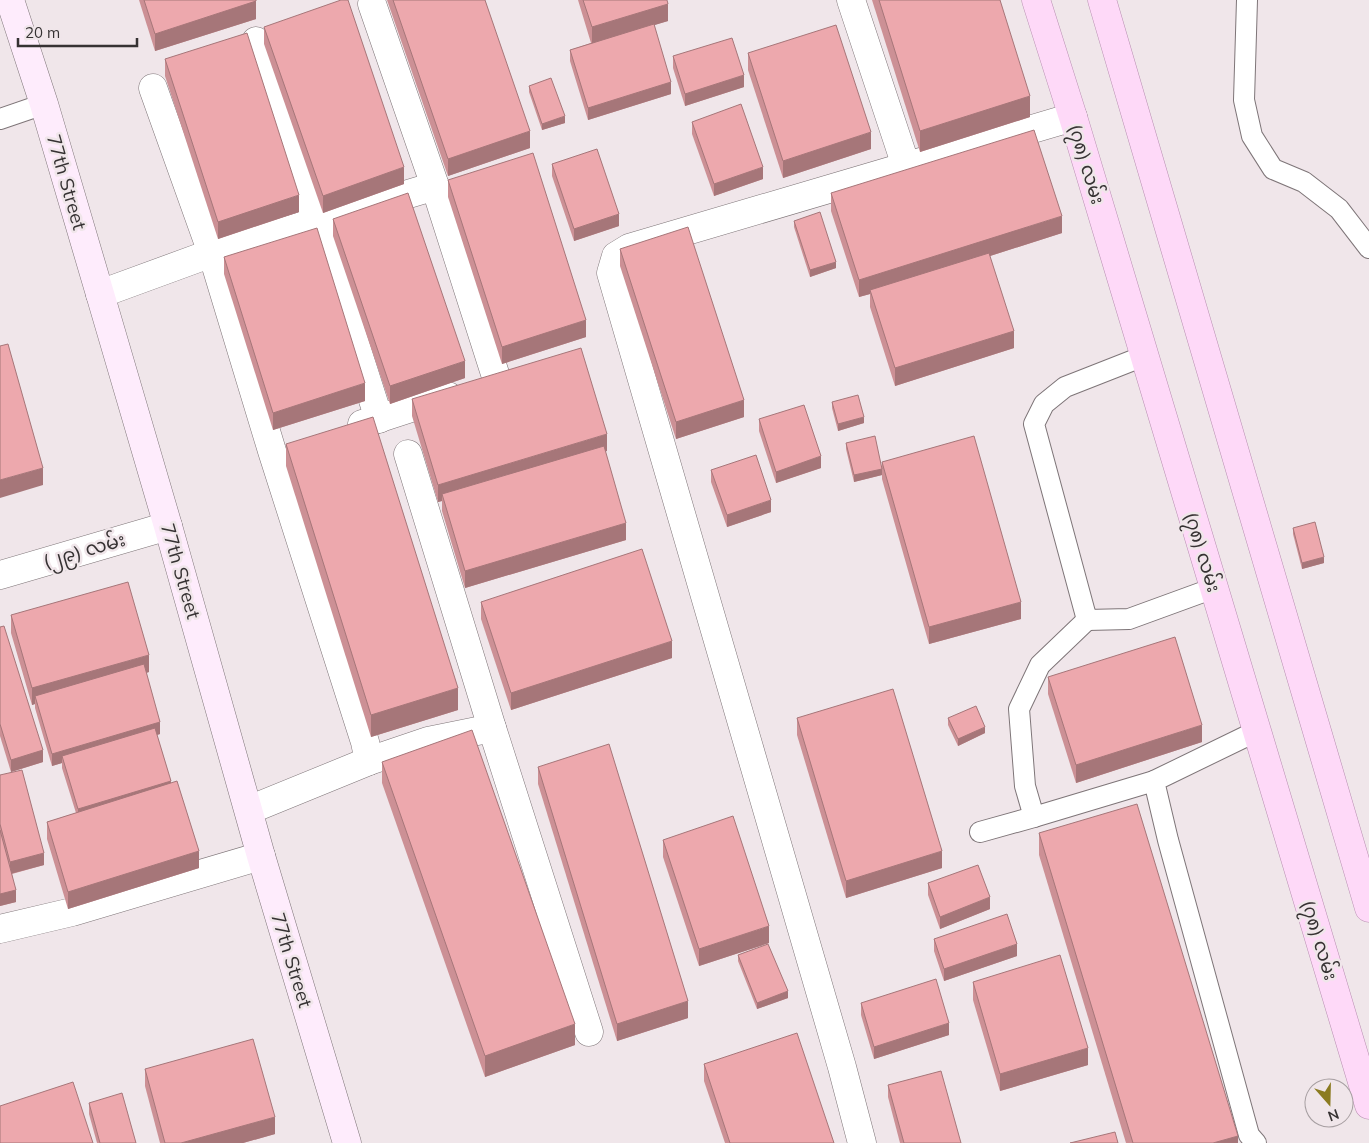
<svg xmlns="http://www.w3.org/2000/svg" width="1369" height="1143" viewBox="0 0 1369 1143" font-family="Mulish,'Noto Sans Myanmar',sans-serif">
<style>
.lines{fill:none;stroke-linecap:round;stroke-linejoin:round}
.lane-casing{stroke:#7e7578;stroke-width:22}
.street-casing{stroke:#7e7578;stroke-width:29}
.secondary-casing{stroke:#7e7578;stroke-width:29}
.primary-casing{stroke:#b78eb0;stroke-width:29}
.lane{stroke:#fff;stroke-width:20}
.street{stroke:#fff;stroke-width:28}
.secondary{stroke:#feecfc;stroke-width:28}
.primary{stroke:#fed9f8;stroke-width:28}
.wall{fill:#cc9095}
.shaded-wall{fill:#a67679}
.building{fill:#eda8ad;stroke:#a67679}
.labels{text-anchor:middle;stroke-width:5;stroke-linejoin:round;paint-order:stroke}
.street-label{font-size:19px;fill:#363233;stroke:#f0e6ea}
</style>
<rect width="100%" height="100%" fill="#f0e6ea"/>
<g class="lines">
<!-- lane casing -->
<g class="lane-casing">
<g id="lane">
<polyline points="1247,0 1244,100 1252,136 1273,169 1304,182 1339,209 1369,248"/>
<polyline points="0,119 44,104"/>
<polyline points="1144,356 1065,387 1044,404 1034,424 1087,620 1129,619 1214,588"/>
<polyline points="1087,620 1040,665 1019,709 1025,786 1034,817 1154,781"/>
<polyline points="980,832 1034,817"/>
<polyline points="1256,1143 1249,1135 1168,840 1154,781 1257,731"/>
</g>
</g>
<!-- street casing -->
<g class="street-casing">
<g id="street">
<polyline points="851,0 906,166"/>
<polyline points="372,4 435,186"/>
<polyline points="256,41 316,221 379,419"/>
<polyline points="153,88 212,253 272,451 365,742 369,761 249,810"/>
<polyline points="100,294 212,253 435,186 497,380"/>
<polyline points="362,424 448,396"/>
<polyline points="408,454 492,728 589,1032"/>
<polyline points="0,575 168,526"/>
<polyline points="369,761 428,741 492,728"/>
<polyline points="0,929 72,912 261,856"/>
<polyline points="862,1143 842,1067 611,273 616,256 629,248 1073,117"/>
</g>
</g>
<!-- secondary casing -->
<g class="secondary-casing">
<polyline id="secondary" points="10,0 44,104 100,294 168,526 261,856 347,1143"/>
</g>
<!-- primary casing -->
<g class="primary-casing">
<g id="primary">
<polyline points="1036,0 1073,117 1369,1105"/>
<polyline points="1102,0 1369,908"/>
</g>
</g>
<!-- lane -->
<use href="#lane" class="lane"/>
<!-- street -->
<use href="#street" class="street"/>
<!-- secondary -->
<use href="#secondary" class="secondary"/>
<!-- primary -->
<use href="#primary" class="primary"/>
</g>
<!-- wall -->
<g class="wall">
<polygon points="139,0 256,0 256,19 155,51"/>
<polygon points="387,0 485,0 530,148 448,176"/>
<polygon points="578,0 667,0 668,21 654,25 671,94 588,120 570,61 570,50 591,43"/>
<polygon points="872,0 1000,0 1030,117 920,152"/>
<polygon points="264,27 404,184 323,213 264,44"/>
<polygon points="748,53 871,149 783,178 748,70"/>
<polygon points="673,56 744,87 685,106 673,68"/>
<polygon points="165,59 299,212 218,239 165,76"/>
<polygon points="529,86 565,123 542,130 529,92"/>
<polygon points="692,122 763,179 714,196 692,134"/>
<polygon points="552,164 619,226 574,241 552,176"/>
<polygon points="448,180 586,337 502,364 448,197"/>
<polygon points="831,193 1062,233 990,256 1014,348 895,386 870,307 870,294 859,297 831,211"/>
<polygon points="333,219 465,378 390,404 333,236"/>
<polygon points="794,221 836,268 810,277 794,227"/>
<polygon points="620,249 744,417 676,439 620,266"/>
<polygon points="224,257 365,401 273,430 224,274"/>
<polygon points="412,399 607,451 605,451 626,540 465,588 442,511 442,501 438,502 412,416"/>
<polygon points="832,402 864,423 838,431 832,408"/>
<polygon points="759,419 821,468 776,483 759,431"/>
<polygon points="846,443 882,467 882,462 1021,619 929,644 882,479 882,475 854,482 846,449"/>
<polygon points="286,444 458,710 371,737 286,466"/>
<polygon points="711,470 771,512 727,527 711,482"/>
<polygon points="1293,528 1324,563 1302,569 1293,534"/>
<polygon points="481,602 672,658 511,710 481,619"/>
<polygon points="11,615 149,672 146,673 160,734 157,735 171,783 199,868 68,909 47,839 47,822 76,813 62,768 62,763 52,766 35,708 35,704 32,705 11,633"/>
<polygon points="0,627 43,762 11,772 0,736"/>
<polygon points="1048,677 1202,742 1076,783 1048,694"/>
<polygon points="797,718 942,868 846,898 797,735"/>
<polygon points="948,718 985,733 958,746 948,725"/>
<polygon points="382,762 575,1045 485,1077 382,783"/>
<polygon points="538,767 688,1018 617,1041 538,784"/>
<polygon points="0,775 44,865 12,874 16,902 0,906"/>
<polygon points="1039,833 1238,1143 1126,1143 1039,855"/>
<polygon points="663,840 769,943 699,966 663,857"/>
<polygon points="928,883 990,909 940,929 928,895"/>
<polygon points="934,939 1017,956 944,981 934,951"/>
<polygon points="738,955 788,998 757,1009 738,961"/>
<polygon points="973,982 1088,1065 1000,1091 973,1000"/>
<polygon points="861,1003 949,1035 874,1059 861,1015"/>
<polygon points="704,1064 834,1143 725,1143 704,1081"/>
<polygon points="145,1069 275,1134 243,1143 160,1143 145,1086"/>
<polygon points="888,1085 961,1143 900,1143 888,1097"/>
<polygon points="89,1103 136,1143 97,1143 89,1114"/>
</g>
<!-- shaded-wall -->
<g class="shaded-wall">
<polygon points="256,1 256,19 155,51 155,34"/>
<polygon points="668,4 668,21 592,44 592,27"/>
<polygon points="744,75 744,87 685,106 685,94"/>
<polygon points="671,82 671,94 588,120 588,108"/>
<polygon points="1030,96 1030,117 920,152 920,131"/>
<polygon points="565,116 565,123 542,130 542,124"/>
<polygon points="530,131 530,148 448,176 448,159"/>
<polygon points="871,132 871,149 783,178 783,161"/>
<polygon points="404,167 404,184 323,213 323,196"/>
<polygon points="763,167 763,179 714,196 714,184"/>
<polygon points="299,195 299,212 218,239 218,222"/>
<polygon points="619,214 619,226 574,241 574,229"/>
<polygon points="1062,216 1062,233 871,294 870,290 870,294 859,297 859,280"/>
<polygon points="836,262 836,268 810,277 810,270"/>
<polygon points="586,320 586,337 502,364 502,347"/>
<polygon points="1014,331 1014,348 895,386 895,368"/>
<polygon points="465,361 465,378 390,404 390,386"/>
<polygon points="365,383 365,401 273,430 273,413"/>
<polygon points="744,400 744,417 676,439 676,422"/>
<polygon points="864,417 864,423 838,431 838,424"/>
<polygon points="607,434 607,451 444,500 442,494 442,501 438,502 438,485"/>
<polygon points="821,456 821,468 776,483 776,472"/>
<polygon points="43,468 43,485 0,498 0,480"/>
<polygon points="882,469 882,475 854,482 854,475"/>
<polygon points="771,500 771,512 727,527 727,515"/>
<polygon points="626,523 626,540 465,588 465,571"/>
<polygon points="1324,557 1324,563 1302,569 1302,563"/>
<polygon points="1021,602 1021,619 929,644 929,627"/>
<polygon points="672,641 672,658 511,710 511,693"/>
<polygon points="149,655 149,672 37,704 35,696 35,704 32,705 32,688"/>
<polygon points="458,688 458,710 371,737 371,715"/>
<polygon points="160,722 160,734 64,762 62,756 62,763 52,766 52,754"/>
<polygon points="1202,725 1202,742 1076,783 1076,765"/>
<polygon points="985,727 985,733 958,746 958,739"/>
<polygon points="43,750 43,762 11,772 11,760"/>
<polygon points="171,781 171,793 78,821 78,809"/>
<polygon points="199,851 199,868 68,909 68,892"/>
<polygon points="942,851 942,868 846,898 846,881"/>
<polygon points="44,853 44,865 10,874 10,862"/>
<polygon points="16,890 16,902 0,906 0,894"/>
<polygon points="990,897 990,909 940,929 940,917"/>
<polygon points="769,926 769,943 699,966 699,949"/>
<polygon points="1017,944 1017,956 944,981 944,969"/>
<polygon points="788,991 788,998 757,1009 757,1003"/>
<polygon points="688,1001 688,1018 617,1041 617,1024"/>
<polygon points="949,1023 949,1035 874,1059 874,1047"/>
<polygon points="575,1024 575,1045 485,1077 485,1056"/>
<polygon points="1088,1048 1088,1065 1000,1091 1000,1074"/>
<polygon points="275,1117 275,1134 243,1143 181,1143"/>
<polygon points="1238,1136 1238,1143 1213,1143"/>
</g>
<!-- building -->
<g class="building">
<polygon points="144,0 256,0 256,1 155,34"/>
<polygon points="341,0 348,0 404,167 323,196 264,27"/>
<polygon points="393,0 485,0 530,131 448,159"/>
<polygon points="583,0 667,0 668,4 592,27"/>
<polygon points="879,0 1000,0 1030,96 920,131"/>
<polygon points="654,24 671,82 588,108 570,50"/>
<polygon points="836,25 871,132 783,161 748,53"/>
<polygon points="247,33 299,195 218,222 165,59"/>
<polygon points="732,38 744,75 685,94 673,56"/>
<polygon points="551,78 565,116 542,124 529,86"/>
<polygon points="741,104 763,167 714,184 692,122"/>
<polygon points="1034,130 1062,216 859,280 831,193"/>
<polygon points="597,149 619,214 574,229 552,164"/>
<polygon points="533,153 586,320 502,347 448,180"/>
<polygon points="408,193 465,361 390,386 333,219"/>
<polygon points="820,212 836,262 810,270 794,221"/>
<polygon points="688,227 744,400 676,422 620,249"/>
<polygon points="317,228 365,383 273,413 224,257"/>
<polygon points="989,253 1014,331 895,368 870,290"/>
<polygon points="8,344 43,468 0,480 0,346"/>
<polygon points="581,348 607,434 438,485 412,399"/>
<polygon points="858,395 864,417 838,424 832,402"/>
<polygon points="804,405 821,456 776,472 759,419"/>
<polygon points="373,417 458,688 371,715 286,444"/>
<polygon points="875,436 882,469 854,475 846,443"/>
<polygon points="974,436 1021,602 929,627 882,462"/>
<polygon points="604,446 626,523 465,571 442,494"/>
<polygon points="756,455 771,500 727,515 711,470"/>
<polygon points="1315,522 1324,557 1302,563 1293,528"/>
<polygon points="642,549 672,641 511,693 481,602"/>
<polygon points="128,582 149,655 32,688 11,615"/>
<polygon points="4,626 43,750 11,760 0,724 0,627"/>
<polygon points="1175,637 1202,725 1076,765 1048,677"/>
<polygon points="144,664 160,722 52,754 35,696"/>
<polygon points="893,689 942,851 846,881 797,718"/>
<polygon points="976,706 985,727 958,739 948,718"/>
<polygon points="155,728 171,781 78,809 62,756"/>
<polygon points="472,730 575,1024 485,1056 382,762"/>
<polygon points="609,744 688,1001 617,1024 538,767"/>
<polygon points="22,770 44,853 10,862 0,824 0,775"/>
<polygon points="177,781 199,851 68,892 47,822"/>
<polygon points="1137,804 1238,1136 1213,1143 1133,1143 1039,833"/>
<polygon points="733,816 769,926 699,949 663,840"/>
<polygon points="0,830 16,890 0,894"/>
<polygon points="978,865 990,897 940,917 928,883"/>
<polygon points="1007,914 1017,944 944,969 934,939"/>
<polygon points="768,944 788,991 757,1003 738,955"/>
<polygon points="1060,955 1088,1048 1000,1074 973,982"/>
<polygon points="936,979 949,1023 874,1047 861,1003"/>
<polygon points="797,1033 834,1143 730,1143 704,1064"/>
<polygon points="253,1039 275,1117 181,1143 165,1143 145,1069"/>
<polygon points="941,1071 961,1143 904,1143 888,1085"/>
<polygon points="73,1082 93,1143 0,1143 0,1106"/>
<polygon points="122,1093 136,1143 100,1143 89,1103"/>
<polygon points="1115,1132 1118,1143 1070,1143"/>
</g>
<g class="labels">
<!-- street labels -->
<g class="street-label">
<text transform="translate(1087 164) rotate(73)" y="7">(၇၈) လမ်း</text>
<text transform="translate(67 182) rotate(74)" y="7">77th Street</text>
<text transform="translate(84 550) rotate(-16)" y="7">(၂၉) လမ်း</text>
<text transform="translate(1203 552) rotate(73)" y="7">(၇၈) လမ်း</text>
<text transform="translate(181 571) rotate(74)" y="7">77th Street</text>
<text transform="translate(1320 940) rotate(73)" y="7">(၇၈) လမ်း</text>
<text transform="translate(292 960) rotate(73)" y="7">77th Street</text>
</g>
</g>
<!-- north arrow -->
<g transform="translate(1329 1103) rotate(160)"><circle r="24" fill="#f0e6ea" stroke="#a69ea1"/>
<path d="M0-4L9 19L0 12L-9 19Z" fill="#8b7b21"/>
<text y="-8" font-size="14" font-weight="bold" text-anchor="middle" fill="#363233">N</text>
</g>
<!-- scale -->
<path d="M18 38v8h119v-8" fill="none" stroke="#363233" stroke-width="2.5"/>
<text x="25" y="38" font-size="15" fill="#363233" stroke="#f0e6ea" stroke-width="4" paint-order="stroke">20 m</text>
</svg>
